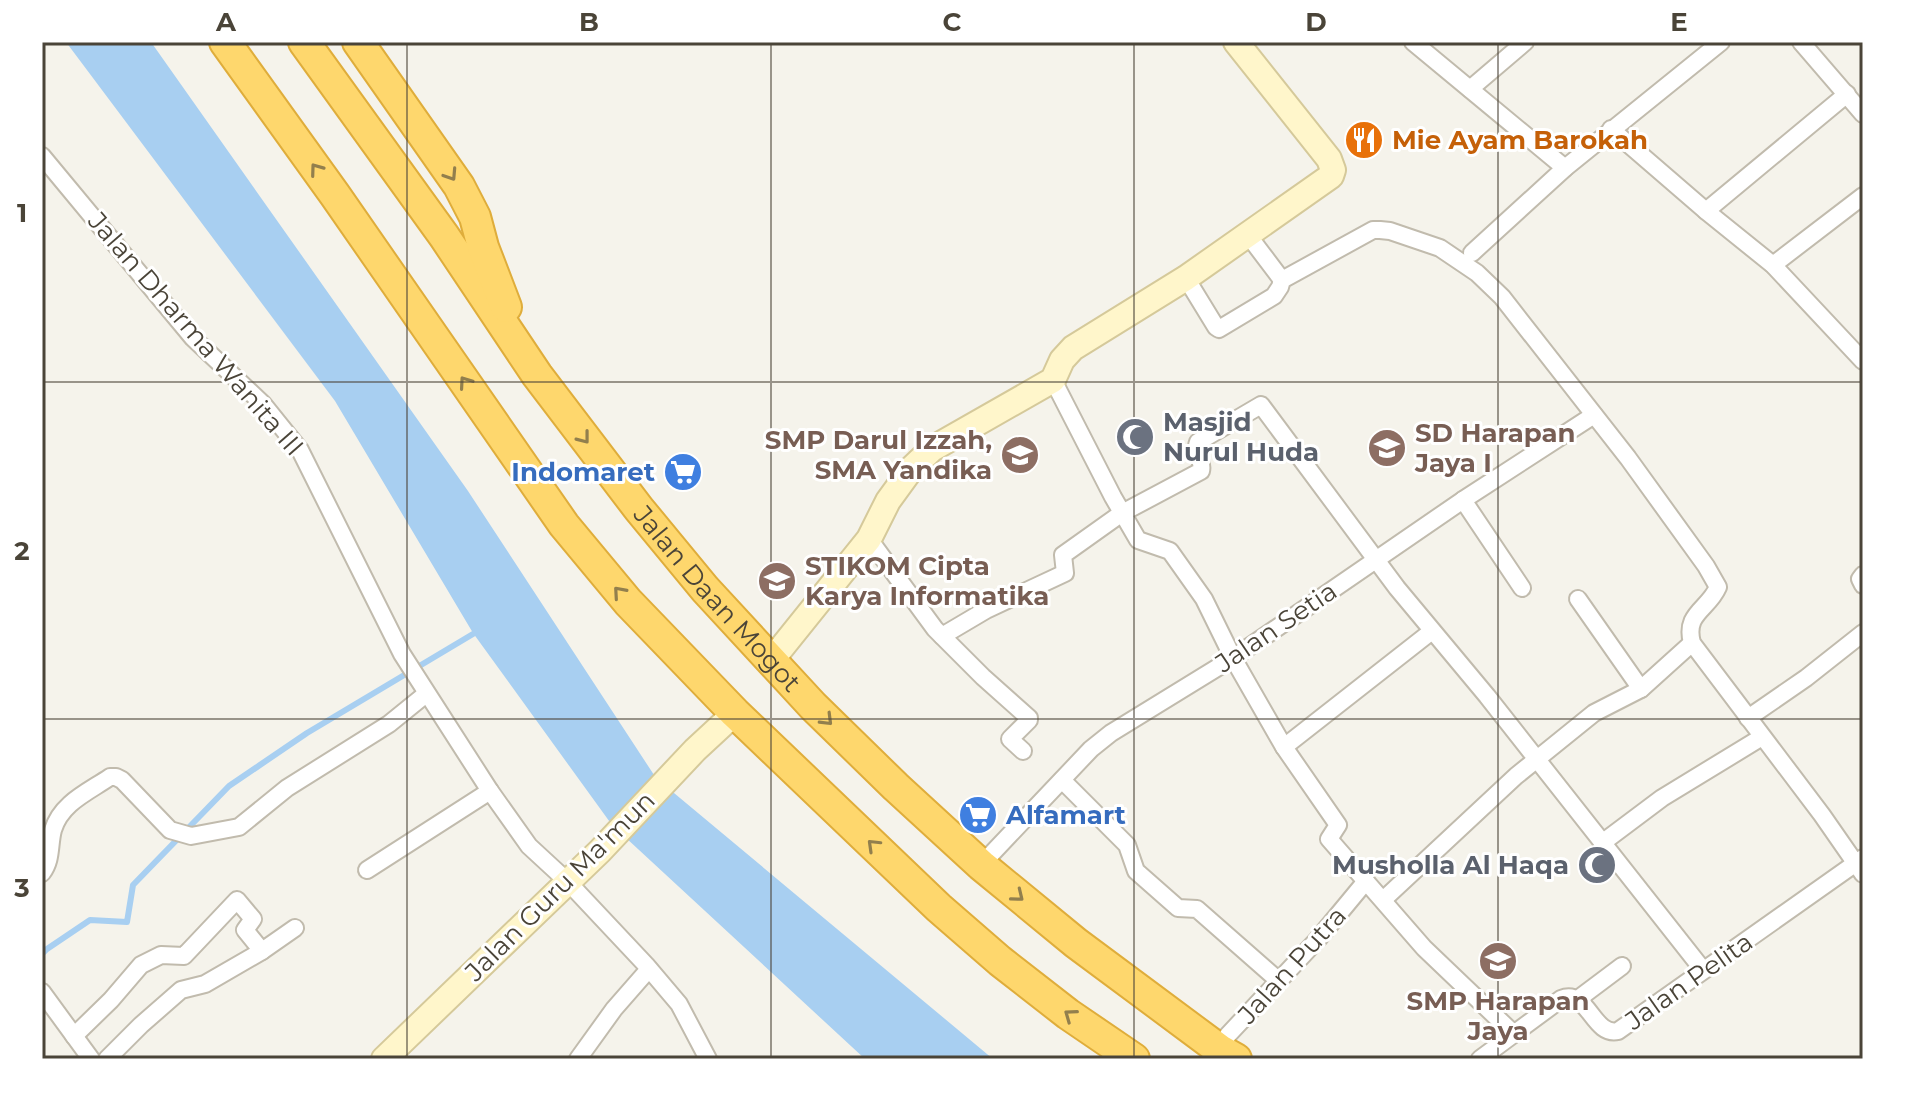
<svg xmlns="http://www.w3.org/2000/svg" width="1905" height="1101" viewBox="0 0 1905 1101" font-family="Montserrat,sans-serif">
<style>
.water{fill:#a8cff1}
.lines{fill:none;stroke-linecap:round;stroke-linejoin:round}
.stream{stroke:#a8cff1;stroke-width:6}
.street-casing{stroke:#c1bbad;stroke-width:20}
.secondary-casing{stroke:#d5c99a;stroke-width:28}
.highway-casing{stroke:#dfad3b;stroke-width:34}
.street{stroke:#fff;stroke-width:16}
.secondary{stroke:#fff6cb;stroke-width:24}
.highway{stroke:#fed76d;stroke-width:30}
.oneway{stroke:#927f4d}
.grid{fill:none;stroke:#4a4438;stroke-width:2;stroke-opacity:0.55}
.labels{text-anchor:middle;stroke-width:6;stroke-linejoin:round;paint-order:stroke}
.food-label{font-size:26px;font-weight:bold;fill:#c56008;stroke:#fff;text-anchor:start}
.street-label{font-size:26px;fill:#4a4438;stroke:#fff}
.worship-label{font-size:26px;font-weight:bold;fill:#5b616d;stroke:#fff;text-anchor:start}
.education-label{font-size:26px;font-weight:bold;fill:#785e54;stroke:#fff;text-anchor:start}
.shop-label{font-size:26px;font-weight:bold;fill:#366cbe;stroke:#fff;text-anchor:end}
.neatline{fill:none;stroke:#4a4438;stroke-width:3}
.grid-label{font-size:26px;text-anchor:middle;font-weight:bold;fill:#4a4438}
</style>
<rect width="100%" height="100%" fill="#f5f3eb"/>
<!-- water -->
<polygon class="water" points="66,42 151,42 468,491 656,778 993,1059 865,1059 612,825 473,633 335,401"/>
<g class="lines">
<!-- stream -->
<polyline class="stream" points="42,954 47,949 90,920 127,922 133,885 229,786 307,733 478,631"/>
<!-- street casing -->
<g class="street-casing">
<g id="street">
<polyline points="1413,42 1565,168"/>
<polyline points="1801,42 1863,114"/>
<polyline points="1470,89 1525,42"/>
<polyline points="1611,129 1706,211 1773,265 1863,361"/>
<polyline points="42,156 193,338 263,404 300,450 402,654 490,791 529,846 568,882 646,965 679,1004 708,1059"/>
<polyline points="1706,211 1847,94"/>
<polyline points="1248,235 1282,280"/>
<polyline points="1472,253 1565,168 1721,42"/>
<polyline points="1773,265 1863,196"/>
<path d="M1186,278L1216,327L1219,329L1274,296L1280,287L1282,280L1373,230H1380L1390,231L1440,248L1477,273L1502,297L1628,458L1706,566L1718,587C1708,610 1684,613 1692,643L1822,815L1863,874"/>
<polyline points="1053,380 1113,497 1138,540 1170,551 1204,599 1233,658 1284,747 1338,825 1329,839 1424,948 1514,1034"/>
<polyline points="1463,500 1522,588"/>
<polyline points="869,539 935,629 983,677 1029,718 1029,720 1010,739 1023,751"/>
<polyline points="1863,575 1860,579 1863,585"/>
<polyline points="1578,599 1641,689"/>
<path d="M942,636L986,610L1065,573L1063,555L1122,513L1201,471C1204,462 1194,451 1198,442L1261,405L1397,588L1487,696L1703,970"/>
<polyline points="1748,718 1806,678 1863,633"/>
<polyline points="1284,747 1432,631"/>
<polyline points="1062,780 1127,845 1136,871 1178,908 1197,909 1279,981"/>
<polyline points="1602,843 1662,798 1762,737"/>
<polyline points="981,865 1091,749 1111,733 1233,658 1463,500 1594,415"/>
<polyline points="367,870 490,791"/>
<path d="M42,873C52,860 49,845 53,830C61,803 88,792 110,777H116L122,780L170,830L191,836L239,827L287,788L389,724L426,694"/>
<polyline points="1383,900 1516,776 1594,713 1641,689 1692,643"/>
<polyline points="42,992 91,1059"/>
<polyline points="1578,999 1622,966"/>
<polyline points="74,1036 111,1000 141,965 161,955 184,956 237,900 253,919 245,930 262,951"/>
<polyline points="1220,1050 1228,1035 1318,939 1366,881"/>
<polyline points="107,1059 141,1025 181,990 205,984 262,951 295,928"/>
<polyline points="578,1059 614,1009 649,969"/>
<path d="M1480,1059L1561,999C1588,988 1593,1037 1618,1031L1863,858"/>
</g>
</g>
<!-- secondary casing -->
<g class="secondary-casing">
<g id="secondary">
<polyline points="771,661 869,539 888,501 912,468 932,449 1053,380 1062,360 1073,348 1186,278 1331,176 1333,170 1329,159 1236,42"/>
<polyline points="384,1059 600,851 695,750 735,713"/>
</g>
</g>
<!-- highway casing -->
<g class="highway-casing">
<g id="highway">
<polyline points="225,42 335,195 564,525 628,602 735,713 939,908 1000,961 1068,1014 1134,1059"/>
<path id="s1" d="M304,42L444,236L537,375L639,509L705,589L813,706L896,787L981,865L1076,943L1220,1050L1236,1059"/>
<polyline points="358,42 459,186 475,217 483,247 506,307"/>
</g>
</g>
<!-- street -->
<use href="#street" class="street"/>
<!-- secondary -->
<use href="#secondary" class="secondary"/>
<!-- highway -->
<use href="#highway" class="highway"/>
</g>
<!-- one-way arrows -->
<defs><path id="oneway-chevron" d="M-2-3.5L2.5 0L-2 3.5" fill="none" stroke-width="1.6" stroke-linecap="round" stroke-linejoin="round" transform="scale(2)"/></defs>
<g class="oneway">
<use href="#oneway-chevron" transform="translate(316 169) rotate(-126)"/>
<use href="#oneway-chevron" transform="translate(451 175) rotate(57)"/>
<use href="#oneway-chevron" transform="translate(465 382) rotate(-125)"/>
<use href="#oneway-chevron" transform="translate(584 438) rotate(52)"/>
<use href="#oneway-chevron" transform="translate(619 592) rotate(-131)"/>
<use href="#oneway-chevron" transform="translate(827 720) rotate(45)"/>
<use href="#oneway-chevron" transform="translate(873 845) rotate(-136)"/>
<use href="#oneway-chevron" transform="translate(1018 896) rotate(39)"/>
<use href="#oneway-chevron" transform="translate(1070 1015) rotate(-144)"/>
</g>
<!-- grid -->
<path class="grid" d="M407,42V1059M771,42V1059M1134,42V1059M1498,42V1059M42,382H1863M42,719H1863"/>
<!-- icons -->
<defs>
<g id="restaurant-disc" transform="scale(2)"><circle r="9.5" fill="#e8710a" stroke="#fff"/><path d="M-5-6h1v4h1v-4h1v4h1v-4h1v5L-1.5 .5V6h-2V.5L-5-1ZM5-6V6H3V1.5H1.5Q1.5-4 5-6Z" fill="#fff"/></g>
<g id="mosque-disc" transform="scale(2)"><circle r="9.5" fill="#6b7280" stroke="#fff"/><path d="M3.5-4.9A6 6 0 1 0 3.5 4.9A5 5 0 1 1 3.5-4.9Z" fill="#fff"/></g>
<g id="school-disc" transform="scale(2)"><circle r="9.5" fill="#8d6e63" stroke="#fff"/><path d="M0-5L7-2L0 1L-7-2ZM-4 1L0 2.5L4 1V4Q0 6-4 4Z" fill="#fff"/></g>
<g id="supermarket-disc" transform="scale(2)"><circle r="9.5" fill="#3f7fe0" stroke="#fff"/><path d="M-6-5.5h2.5l.6 2H6L4.5 2H-2.5L-4.4-4H-6ZM-1.5 3.2a1.3 1.3 0 1 0 .1 0ZM3 3.2a1.3 1.3 0 1 0 .1 0Z" fill="#fff"/></g>
<g id="university-disc" transform="scale(2)"><circle r="9.5" fill="#8d6e63" stroke="#fff"/><path d="M0-5L7-2L0 1L-7-2ZM-4 1L0 2.5L4 1V4Q0 6-4 4Z" fill="#fff"/></g>
</defs>
<g fill-rule="evenodd">
<use href="#restaurant-disc" x="1364" y="140"/>
<use href="#mosque-disc" x="1135" y="437"/>
<use href="#school-disc" x="1387" y="448"/>
<use href="#school-disc" x="1020" y="455"/>
<use href="#supermarket-disc" x="683" y="472"/>
<use href="#university-disc" x="777" y="581"/>
<use href="#supermarket-disc" x="978" y="815"/>
<use href="#mosque-disc" x="1597" y="865"/>
<use href="#school-disc" x="1498" y="961"/>
</g>
<g class="labels">
<!-- food labels -->
<g class="food-label">
<text x="1392" y="149">Mie Ayam Barokah</text>
</g>
<!-- street labels -->
<g class="street-label">
<text transform="translate(196 334) rotate(49)" y="9">Jalan Dharma Wanita III</text>
<text dy="9" stroke="none"><textPath href="#s1" startOffset="694">Jalan Daan Mogot</textPath></text>
<text transform="translate(1276 627) rotate(-34)" y="9">Jalan Setia</text>
<text transform="translate(560 886) rotate(-45)" y="9">Jalan Guru Ma'mun</text>
<text transform="translate(1292 965) rotate(-48)" y="9">Jalan Putra</text>
<text transform="translate(1689 981) rotate(-35)" y="9">Jalan Pelita</text>
</g>
<!-- worship labels -->
<g class="worship-label">
<text x="1163" y="431">Masjid<tspan x="1163" dy="30">Nurul Huda</tspan></text>
<text x="1569" y="874" text-anchor="end">Musholla Al Haqa</text>
</g>
<!-- education labels -->
<g class="education-label">
<text x="1415" y="442">SD Harapan<tspan x="1415" dy="30">Jaya I</tspan></text>
<text x="992" y="449" text-anchor="end">SMP Darul Izzah,<tspan x="992" dy="30">SMA Yandika</tspan></text>
<text x="805" y="575">STIKOM Cipta<tspan x="805" dy="30">Karya Informatika</tspan></text>
<text x="1498" y="1010" text-anchor="middle">SMP Harapan<tspan x="1498" dy="30">Jaya</tspan></text>
</g>
<!-- shop labels -->
<g class="shop-label">
<text x="655" y="481">Indomaret</text>
<text x="1006" y="824" text-anchor="start">Alfamart</text>
</g>
</g>
<!-- border -->
<rect width="1905" height="1101" fill="none" stroke="#ffffff" stroke-width="88"/>
<rect x="44" y="44" width="1817" height="1013" class="neatline"/>
<g class="grid-label">
<text x="226" y="31">A</text>
<text x="589" y="31">B</text>
<text x="952" y="31">C</text>
<text x="1316" y="31">D</text>
<text x="1679" y="31">E</text>
<text x="22" y="222">1</text>
<text x="22" y="560">2</text>
<text x="22" y="897">3</text>
</g>
</svg>
